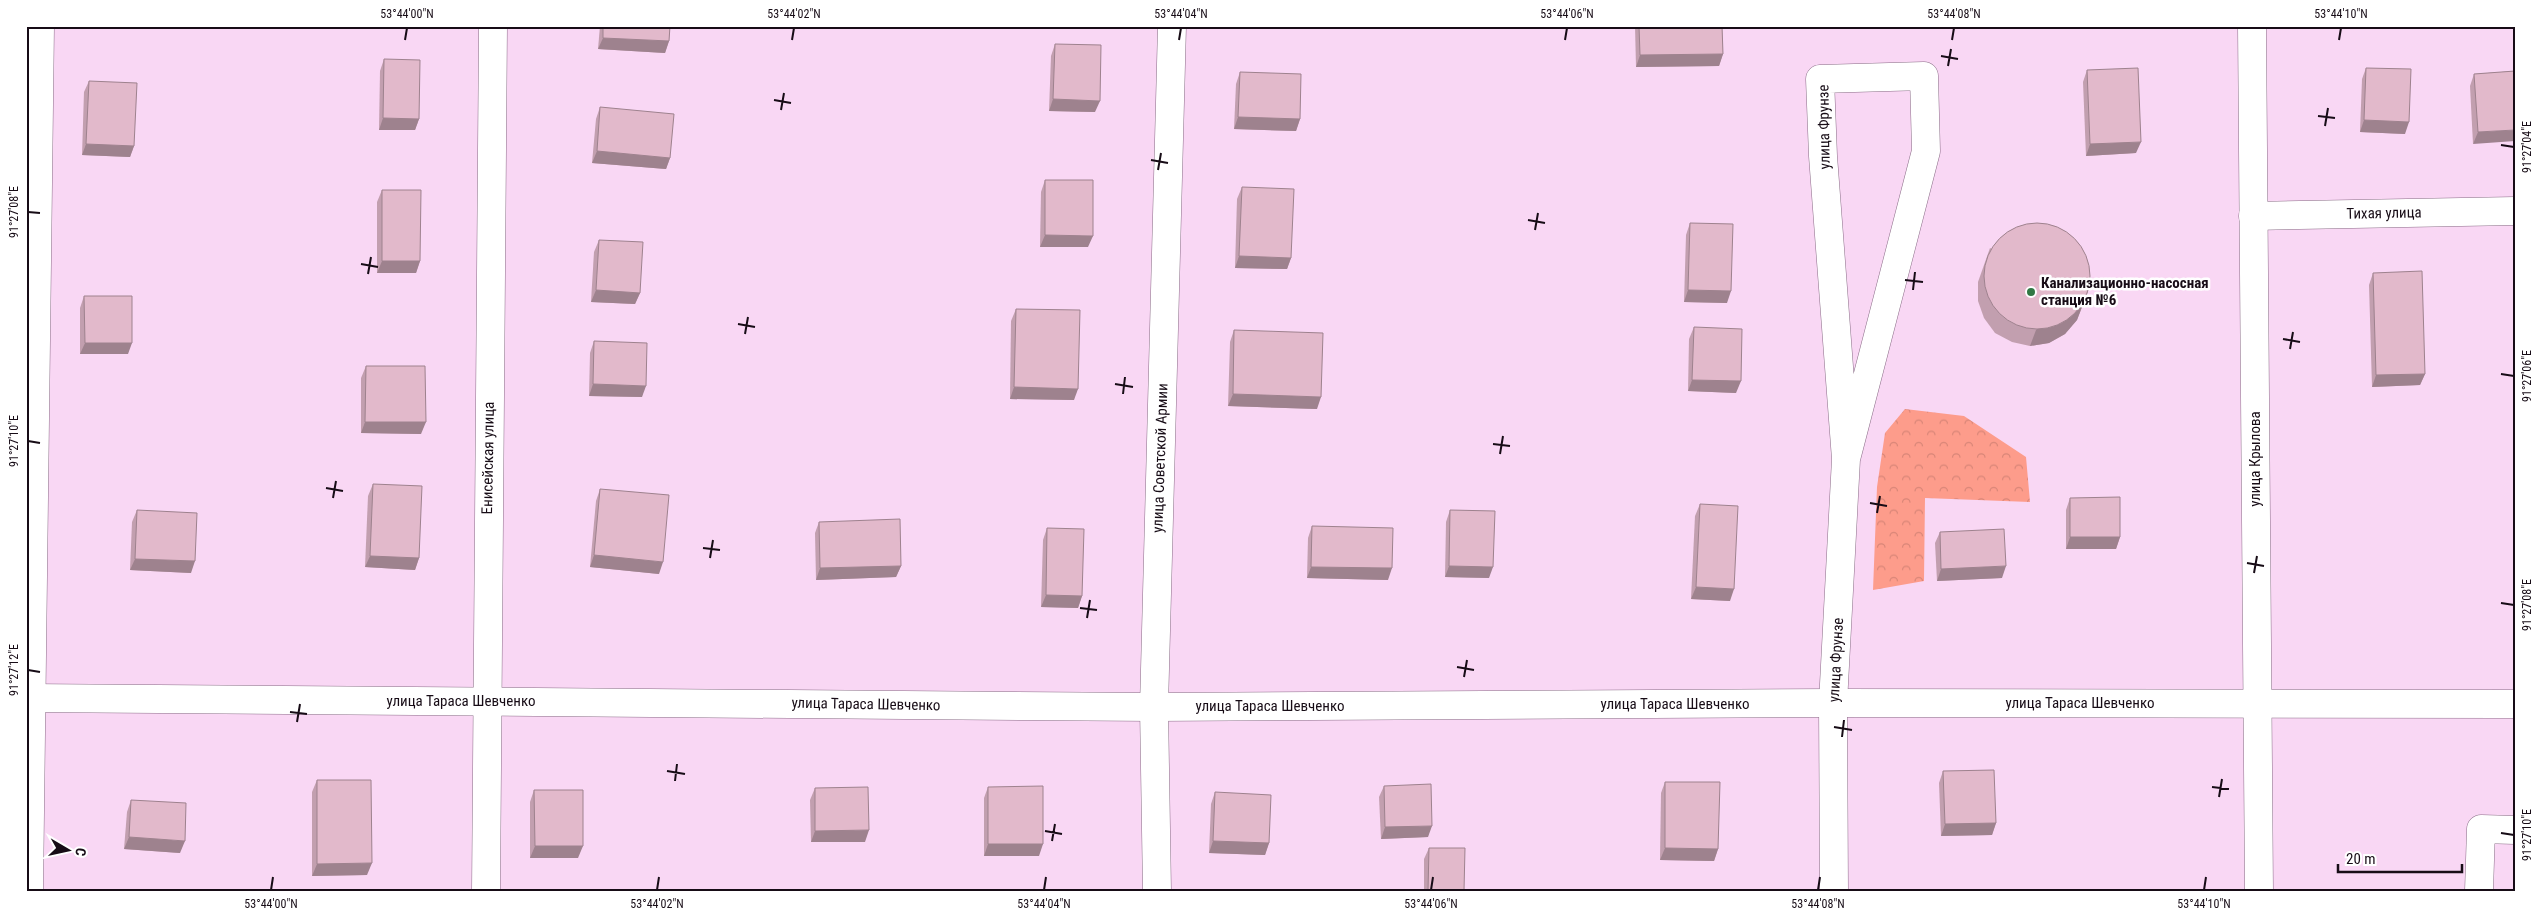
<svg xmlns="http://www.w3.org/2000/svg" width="2541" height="917" viewBox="0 0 2541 917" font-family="'Roboto Condensed',sans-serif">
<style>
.forest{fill:url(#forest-crowns)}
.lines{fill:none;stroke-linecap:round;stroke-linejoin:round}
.minor-casing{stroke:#8a6d87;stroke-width:29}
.major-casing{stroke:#8a6d87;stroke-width:29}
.minor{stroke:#fff;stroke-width:28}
.major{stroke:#fff;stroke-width:28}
.wall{fill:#c29faf}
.shaded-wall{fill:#9e828e}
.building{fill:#e2b9cb;stroke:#9e828e}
.ticks{fill:none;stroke:#170c16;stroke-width:2}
.poi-dot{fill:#307844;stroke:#fff;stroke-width:2}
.labels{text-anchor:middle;stroke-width:5;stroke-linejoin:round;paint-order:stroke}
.street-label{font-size:15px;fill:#170c16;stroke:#fff}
.poi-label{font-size:15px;font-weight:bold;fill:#170c16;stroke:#fff;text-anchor:start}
.neatline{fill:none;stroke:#170c16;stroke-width:2}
.ticks-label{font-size:12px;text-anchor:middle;fill:#170c16}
</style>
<defs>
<pattern id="forest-crowns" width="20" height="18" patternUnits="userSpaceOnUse" patternTransform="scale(1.25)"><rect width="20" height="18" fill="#fd9c8b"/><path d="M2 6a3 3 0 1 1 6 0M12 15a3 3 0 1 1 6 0" fill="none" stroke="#d88577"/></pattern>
</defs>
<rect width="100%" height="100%" fill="#f9d7f4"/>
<!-- forest -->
<polygon class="forest" points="1905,409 1964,416 2026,457 2030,502 1925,498 1924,581 1873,590 1877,487 1885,433"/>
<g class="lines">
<!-- minor casing -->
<g class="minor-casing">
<g id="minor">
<polyline points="2253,216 2515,211"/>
<polyline points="26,698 1154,707 1833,703 2515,704"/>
<polyline points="29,891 40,26"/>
<polyline points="486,891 493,26"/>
<polyline points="1157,891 1154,707 1172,26"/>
<polyline points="1834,891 1833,703 1846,459 1823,156 1820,79 1924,76 1926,151 1846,459"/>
<polyline points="2479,891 2481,829 2515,830"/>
</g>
</g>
<!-- major casing -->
<g class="major-casing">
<polyline id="major" points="2252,26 2259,891"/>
</g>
<!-- minor -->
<use href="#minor" class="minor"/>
<!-- major -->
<use href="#major" class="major"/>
</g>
<!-- wall -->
<g class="wall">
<polygon points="600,26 670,26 669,41 665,53 598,49"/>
<polygon points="1635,26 1722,26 1723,54 1719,66 1636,67"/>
<polygon points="1055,44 1095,112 1049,111 1051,56"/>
<polygon points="384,59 419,119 415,130 379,130 380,71"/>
<polygon points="2366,68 2405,134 2360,132 2362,79"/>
<polygon points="2087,70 2136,153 2086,156 2083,82"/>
<polygon points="2515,71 2473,144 2470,86 2474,74"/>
<polygon points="1240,72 1300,119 1296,131 1234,129 1236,84"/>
<polygon points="89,81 134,146 130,157 82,155 84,92"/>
<polygon points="600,107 670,158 666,169 592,163 596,119"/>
<polygon points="1045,180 1088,247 1040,247 1041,192"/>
<polygon points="1242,187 1291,258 1287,269 1235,268 1237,199"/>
<polygon points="382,190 420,261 416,273 377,273 377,202"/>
<polygon points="1690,223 1727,303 1684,302 1686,235"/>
<polygon points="599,240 640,293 635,304 591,302 594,252"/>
<polygon points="1990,248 2084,302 2077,320 2065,334 2049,343 2030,346 2012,342 1995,333 1984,318 1978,301 1978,282"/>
<polygon points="2373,273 2425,374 2420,385 2372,387 2369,285"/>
<polygon points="84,296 128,354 80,354 80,308"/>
<polygon points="1016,309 1074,400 1010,399 1011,321"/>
<polygon points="1694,327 1736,393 1688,391 1689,339"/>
<polygon points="1234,330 1317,409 1228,406 1230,342"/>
<polygon points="594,341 642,397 589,396 590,353"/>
<polygon points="366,366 421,434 361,433 361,378"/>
<polygon points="373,484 419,558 415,570 365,567 368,496"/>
<polygon points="600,489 659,574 590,567 596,501"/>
<polygon points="2070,498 2120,537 2116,549 2066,549 2066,510"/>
<polygon points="1700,504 1730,601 1691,599 1695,516"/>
<polygon points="137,510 191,573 130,570 132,522"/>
<polygon points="1450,510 1489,578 1445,577 1446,522"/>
<polygon points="819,522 901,566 896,577 816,580 815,533"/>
<polygon points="1312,526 1388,580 1307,578 1308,538"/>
<polygon points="1047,528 1082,596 1078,608 1041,607 1043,540"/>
<polygon points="1940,532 2002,578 1937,581 1935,543"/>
<polygon points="1943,771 1996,823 1992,835 1941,836 1939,783"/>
<polygon points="317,780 367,875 312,876 312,792"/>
<polygon points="1665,782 1718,849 1714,861 1660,860 1661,793"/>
<polygon points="1384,786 1428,837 1381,839 1379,797"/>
<polygon points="988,787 1039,856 984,856 984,798"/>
<polygon points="815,788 865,842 811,842 810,800"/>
<polygon points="534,790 578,858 530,858 530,802"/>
<polygon points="1215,792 1269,843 1265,855 1209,853 1211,804"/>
<polygon points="131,800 180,853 124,849 127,812"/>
<polygon points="1429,848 1464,891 1424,891 1424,859"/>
</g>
<!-- shaded-wall -->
<g class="shaded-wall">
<polygon points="1053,26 1091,26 1090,29 1052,27"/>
<polygon points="603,38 669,41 665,53 598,49"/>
<polygon points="1723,54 1719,66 1636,67 1640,55"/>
<polygon points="1053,99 1100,101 1095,112 1049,111"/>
<polygon points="1238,117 1300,119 1296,131 1234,129"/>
<polygon points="383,118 419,119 415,130 379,130"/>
<polygon points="2364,120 2409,122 2405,134 2360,132"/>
<polygon points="2515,130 2515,141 2473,144 2478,132"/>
<polygon points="2141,142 2136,153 2086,156 2090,144"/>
<polygon points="86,144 134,146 130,157 82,155"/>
<polygon points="597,151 670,158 666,169 592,163"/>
<polygon points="1045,235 1093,236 1088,247 1040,247"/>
<polygon points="1239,256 1291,258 1287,269 1235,268"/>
<polygon points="382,261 420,261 416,273 377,273"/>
<polygon points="2090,286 2077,320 2065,334 2049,343 2030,346 2036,330"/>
<polygon points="596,290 640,293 635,304 591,302"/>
<polygon points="1688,290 1731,291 1727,303 1684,302"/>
<polygon points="85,343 132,343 128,354 80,354"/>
<polygon points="2425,374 2420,385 2372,387 2376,375"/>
<polygon points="1692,380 1741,381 1736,393 1688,391"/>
<polygon points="593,384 646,386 642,397 589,396"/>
<polygon points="1014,387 1078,389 1074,400 1010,399"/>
<polygon points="1233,394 1321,397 1317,409 1228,406"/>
<polygon points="365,422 426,422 421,434 361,433"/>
<polygon points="2070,537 2120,537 2116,549 2066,549"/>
<polygon points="594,555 663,562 659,574 590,567"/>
<polygon points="370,556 419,558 415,570 365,567"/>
<polygon points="135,559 195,561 191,573 130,570"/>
<polygon points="901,566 896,577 816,580 820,568"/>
<polygon points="1449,566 1493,567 1489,578 1445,577"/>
<polygon points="2006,566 2002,578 1937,581 1941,569"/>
<polygon points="1311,567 1392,568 1388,580 1307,578"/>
<polygon points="1696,587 1734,589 1730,601 1691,599"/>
<polygon points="1046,595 1082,596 1078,608 1041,607"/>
<polygon points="1996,823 1992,835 1941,836 1945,824"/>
<polygon points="1432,826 1428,837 1381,839 1385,827"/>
<polygon points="869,830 865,842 811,842 815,831"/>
<polygon points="129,837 185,841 180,853 124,849"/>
<polygon points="1213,841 1269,843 1265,855 1209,853"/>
<polygon points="988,844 1043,844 1039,856 984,856"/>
<polygon points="535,846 583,846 578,858 530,858"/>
<polygon points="1665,848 1718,849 1714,861 1660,860"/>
<polygon points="372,863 367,875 312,876 317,864"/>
</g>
<!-- building -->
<g class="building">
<polygon points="603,26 670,26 669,41 603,38"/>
<polygon points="1639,26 1722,26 1723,54 1640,55"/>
<polygon points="1055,44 1101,45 1100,101 1053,99"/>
<polygon points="384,59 420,60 419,119 383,118"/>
<polygon points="2138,68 2141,142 2090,144 2087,70"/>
<polygon points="2366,68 2411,69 2409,122 2364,120"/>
<polygon points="2515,71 2515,130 2478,132 2474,74"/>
<polygon points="1240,72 1301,74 1300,119 1238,117"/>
<polygon points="89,81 137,83 134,146 86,144"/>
<polygon points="600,107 674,114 670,158 597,151"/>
<polygon points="1045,180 1093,180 1093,236 1045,235"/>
<polygon points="1242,187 1294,189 1291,258 1239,256"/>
<polygon points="382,190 421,190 420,261 382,261"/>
<circle cx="2037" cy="276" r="53"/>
<polygon points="1690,223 1733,224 1731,291 1688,290"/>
<polygon points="599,240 643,242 640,293 596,290"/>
<polygon points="2422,271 2425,374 2376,375 2373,273"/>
<polygon points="84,296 132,296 132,343 85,343"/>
<polygon points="1016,309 1080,310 1078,389 1014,387"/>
<polygon points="1694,327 1742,329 1741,381 1692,380"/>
<polygon points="1234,330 1323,333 1321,397 1233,394"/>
<polygon points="594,341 647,343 646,386 593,384"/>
<polygon points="366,366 425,366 426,422 365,422"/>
<polygon points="373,484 422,486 419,558 370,556"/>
<polygon points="600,489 669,495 663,562 594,555"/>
<polygon points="2120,497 2120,537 2070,537 2070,498"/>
<polygon points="1700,504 1738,506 1734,589 1696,587"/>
<polygon points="137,510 197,513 195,561 135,559"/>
<polygon points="1450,510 1495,511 1493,567 1449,566"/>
<polygon points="900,519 901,566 820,568 819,522"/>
<polygon points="1312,526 1393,528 1392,568 1311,567"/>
<polygon points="1047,528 1084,529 1082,596 1046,595"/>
<polygon points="2004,529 2006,566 1941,569 1940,532"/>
<polygon points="1994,770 1996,823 1945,824 1943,771"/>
<polygon points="317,780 371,780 372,863 317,864"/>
<polygon points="1665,782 1720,782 1718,849 1665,848"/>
<polygon points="1431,784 1432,826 1385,827 1384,786"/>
<polygon points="1043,786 1043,844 988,844 988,787"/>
<polygon points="868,787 869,830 815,831 815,788"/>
<polygon points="534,790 583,790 583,846 535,846"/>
<polygon points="1215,792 1271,795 1269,843 1213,841"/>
<polygon points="131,800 186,803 185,841 129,837"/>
<polygon points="1429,848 1465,848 1464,891 1428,891"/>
</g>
<!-- ticks -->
<path class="ticks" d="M405,40L407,28M792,40L794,28M1179,40L1181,28M1565,40L1567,28M1952,40L1954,28M2339,40L2341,28M1941,56L1958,59M1948,66L1951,49M774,100L791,103M781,110L784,93M2318,116L2335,118M2325,126L2328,108M2501,145L2514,147M1151,160L1168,163M1158,170L1161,153M28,212L40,213M1528,220L1545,223M1535,230L1538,213M361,264L378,267M368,274L371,257M1905,280L1923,282M1913,290L1915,272M738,324L755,327M745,334L748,317M2283,339L2300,342M2290,349L2293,332M2501,374L2514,376M1115,384L1133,387M1123,394L1125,377M28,441L40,443M1493,444L1510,446M1500,454L1503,436M326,488L343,491M333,498L336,481M1870,503L1887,506M1877,513L1880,496M703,548L720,550M710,558L713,540M2247,563L2264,566M2254,573L2257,556M2501,603L2514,605M1080,608L1097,610M1087,618L1090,600M1457,667L1474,670M28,670L40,672M1464,677L1467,660M290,712L307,714M297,722L300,704M1834,727L1852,730M1842,737L1844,720M667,771L685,774M675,781L677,764M2212,787L2229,789M2219,797L2222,779M1045,831L1062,834M2501,833L2514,835M1052,841L1055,824M271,890L273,877M657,890L659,877M1044,890L1046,877M1431,890L1433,877M1818,890L1820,877M2204,890L2206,877"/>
<!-- markers -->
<circle class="poi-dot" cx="2031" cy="292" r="5"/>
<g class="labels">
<!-- street labels -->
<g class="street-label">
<text transform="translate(1824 127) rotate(-91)" y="5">улица Фрунзе</text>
<text transform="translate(2384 213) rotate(-1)" y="5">Тихая улица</text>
<text transform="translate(488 458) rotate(-89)" y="5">Енисейская улица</text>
<text transform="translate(1160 458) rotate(-88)" y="5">улица Советской Армии</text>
<text transform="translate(2255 459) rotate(-90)" y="5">улица Крылова</text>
<text transform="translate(1836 660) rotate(-87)" y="5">улица Фрунзе</text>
<text x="461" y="706">улица Тараса Шевченко</text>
<text x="2080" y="708">улица Тараса Шевченко</text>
<text transform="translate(866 704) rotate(1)" y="5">улица Тараса Шевченко</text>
<text x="1675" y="709">улица Тараса Шевченко</text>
<text x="1270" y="711">улица Тараса Шевченко</text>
</g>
<!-- poi labels -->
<g class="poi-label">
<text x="2041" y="288">Канализационно-насосная<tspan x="2041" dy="17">станция №6</tspan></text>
</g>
</g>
<!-- border -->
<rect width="2541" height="917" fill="none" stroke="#ffffff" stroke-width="55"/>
<!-- north arrow -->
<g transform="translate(68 850) rotate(99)" stroke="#ffffff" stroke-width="4" paint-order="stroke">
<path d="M0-4L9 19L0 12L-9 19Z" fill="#170c16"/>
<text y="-8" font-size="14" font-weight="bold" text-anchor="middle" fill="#170c16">С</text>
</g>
<!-- scale -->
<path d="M2338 864v8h124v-8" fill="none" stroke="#170c16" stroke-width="2.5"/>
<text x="2346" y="864" font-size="15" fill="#170c16" stroke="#ffffff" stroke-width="4" paint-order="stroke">20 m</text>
<rect x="28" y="28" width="2486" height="862" class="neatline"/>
<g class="ticks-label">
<text x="407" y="18">53°44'00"N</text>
<text x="794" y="18">53°44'02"N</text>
<text x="1181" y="18">53°44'04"N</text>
<text x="1567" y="18">53°44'06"N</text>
<text x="1954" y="18">53°44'08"N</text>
<text x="2341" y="18">53°44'10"N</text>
<text transform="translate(2527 147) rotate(-90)" y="4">91°27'04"E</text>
<text transform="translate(14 212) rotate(-90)" y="4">91°27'08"E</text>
<text transform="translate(2527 376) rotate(-90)" y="4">91°27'06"E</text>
<text transform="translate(14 441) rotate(-90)" y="4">91°27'10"E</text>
<text transform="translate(2527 605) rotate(-90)" y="4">91°27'08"E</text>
<text transform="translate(14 670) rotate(-90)" y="4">91°27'12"E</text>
<text transform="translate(2527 835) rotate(-90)" y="4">91°27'10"E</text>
<text x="271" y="908">53°44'00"N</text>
<text x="657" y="908">53°44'02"N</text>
<text x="1044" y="908">53°44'04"N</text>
<text x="1431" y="908">53°44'06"N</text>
<text x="1818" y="908">53°44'08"N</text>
<text x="2204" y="908">53°44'10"N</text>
</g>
</svg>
